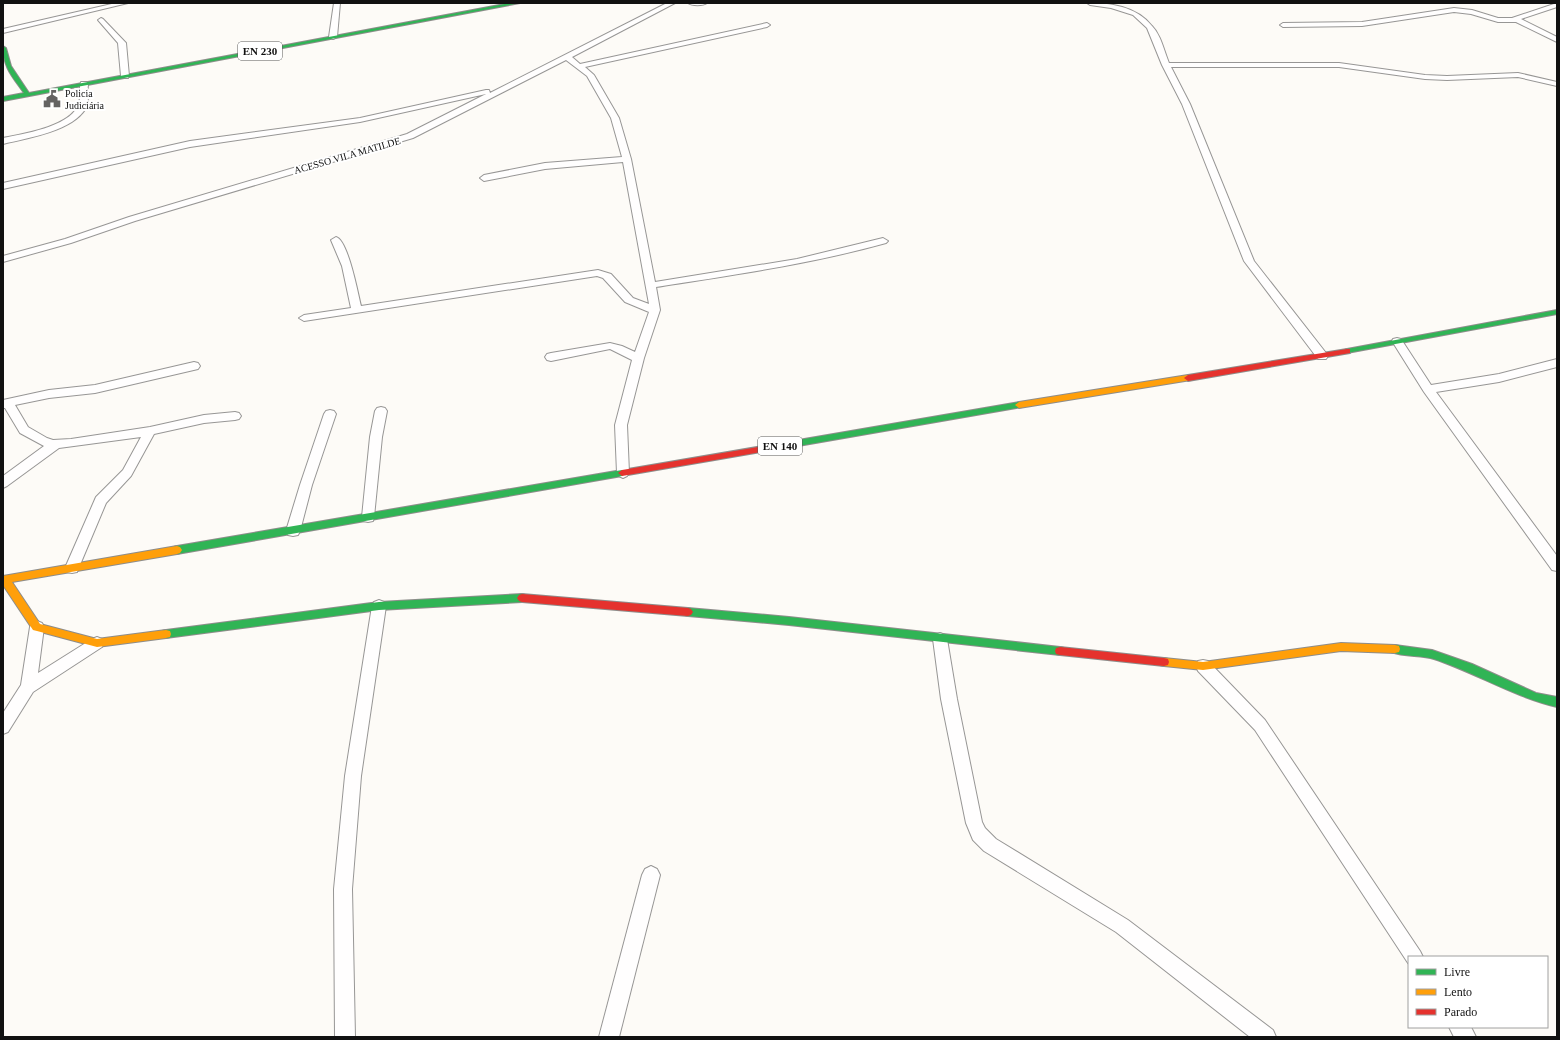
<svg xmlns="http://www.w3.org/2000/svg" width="1560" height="1040" viewBox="0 0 1560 1040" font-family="Georgia,serif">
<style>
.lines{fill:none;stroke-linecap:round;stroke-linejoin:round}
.street-casing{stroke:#979695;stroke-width:2}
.fast-casing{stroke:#8e8d8b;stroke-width:2}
.slow-casing{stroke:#8e8d8b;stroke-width:2}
.jam-casing{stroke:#8e8d8b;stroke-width:2}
.street{fill:#fffefe;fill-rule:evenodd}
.fast{fill:#30b455;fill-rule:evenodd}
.slow{fill:#ff9f0a;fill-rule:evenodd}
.jam{fill:#e5322d;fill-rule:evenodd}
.labels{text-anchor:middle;stroke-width:4;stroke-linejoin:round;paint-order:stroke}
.far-poi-label{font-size:10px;fill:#111;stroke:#fff;text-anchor:start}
.far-street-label{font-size:10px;fill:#111;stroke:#fff}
.shield{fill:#fff;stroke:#585858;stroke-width:1}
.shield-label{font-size:11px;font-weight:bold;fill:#111}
</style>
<rect width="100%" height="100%" fill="#fdfbf7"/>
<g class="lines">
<!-- street casing -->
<g class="street-casing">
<g id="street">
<polygon points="116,3 128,3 3,33 3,29"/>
<polygon points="334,3 340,3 337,37 333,39 329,37"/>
<path d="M667,3H675L572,57L580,64L767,23L770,25L767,27L585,67L594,75L619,118L631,159L655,282L797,259L883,238L888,241L886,243C811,264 733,275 656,287L660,310L644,358L627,425L629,473L627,476L623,478L619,476L617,473L615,425L632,360L610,349L551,361L547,360L545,357L547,354L551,353L610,343L622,346L635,352L649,312L625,302L603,278L597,276L304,321L299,318L304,315L351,308L342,266L331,240L336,237C348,240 358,294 361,306L598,270L611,274L633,298L649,304L623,162L545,169L484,181L480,178L484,175L545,163L622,157L611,118L587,76L566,60L413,138L135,221L71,243L3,262V256L65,239L129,217L407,134L486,94L360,122L190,147L3,189V183L190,141L360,118L486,90H489L490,93Z"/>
<path d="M688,3H707C703,6 692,6 688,3Z"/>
<path d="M1087,3C1110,3 1136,6 1152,26C1161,35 1164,51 1169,63H1339L1425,75L1447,76L1518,73L1557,82V86L1518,77L1447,80L1425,79L1339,67H1171L1190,104L1254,261L1326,353L1328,356L1326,359H1318L1244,261L1182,104L1162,65L1147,28L1133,15L1111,8L1090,5Z"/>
<polygon points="1557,3 1557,7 1521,19 1557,37 1557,42 1516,22 1498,22 1471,14 1454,12 1362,26 1283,27 1280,25 1283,23 1362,22 1454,8 1472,10 1498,18 1512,18"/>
<polygon points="101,18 103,19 126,43 129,76 128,78 122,78 121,76 118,43 98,20"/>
<path d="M81,82H87L88,84C87,91 89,99 87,106C75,131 27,138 3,144V138C23,134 68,127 78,106C82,99 78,90 81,82Z"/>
<polygon points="1397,338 1401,339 1431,385 1499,374 1557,359 1557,367 1499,382 1436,392 1557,556 1557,571 1552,570 1424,392 1392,341 1393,339"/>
<polygon points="194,362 198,363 200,366 198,369 95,393 49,398 15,405 28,427 47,438 53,440 71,439 150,427 204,415 235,412 239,413 241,416 239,419 235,420 204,423 154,434 131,476 106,503 77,572 72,573 67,572 65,568 96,497 123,470 141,437 59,448 7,486 3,488 3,476 44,446 20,433 5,408 3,408 3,400 49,390 95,385"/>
<polygon points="381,407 385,408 387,411 382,437 374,517 373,521 368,522 363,521 362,517 370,437 375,411 377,408"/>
<polygon points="330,410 334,411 336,414 312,485 300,531 298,535 293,536 288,535 286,531 300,485 324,414 326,411"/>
<polygon points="379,600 384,602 386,606 361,776 352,889 355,1037 335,1037 334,889 345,776 372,606 374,602"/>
<polygon points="37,621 42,623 44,627 38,673 92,639 97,637 102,639 104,643 102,647 33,692 8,732 3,734 3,713 21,685 30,627 32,623"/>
<polygon points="940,633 945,635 947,639 957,699 982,822 985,828 996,839 1128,920 1273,1030 1276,1037 1250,1037 1116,932 984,851 973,840 966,823 941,699 933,639 935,635"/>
<polygon points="1203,660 1208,661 1265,720 1420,951 1423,957 1409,957 1409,964 1408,963 1255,730 1198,671 1196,666 1198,661"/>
<polygon points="651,866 657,869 660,875 619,1037 599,1037 642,875 645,869"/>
<polygon points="1449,1027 1471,1027 1476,1037 1454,1037"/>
</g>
</g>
<!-- fast casing -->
<g class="fast-casing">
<g id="fast">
<path d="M510,3H520L3,101V97L24,93C13,77 3,68 3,46L6,48L11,66L29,93Z"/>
<polygon points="1557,310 1557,314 1347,353 1343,351 1347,349"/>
<polygon points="1019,402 1022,403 1023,405 1022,407 781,449 777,446 781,443"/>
<polygon points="622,470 626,473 622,476 177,554 174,553 172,550 174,547 177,546"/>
<polygon points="522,594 525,595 527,598 525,601 522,602 379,610 166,638 162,637 161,634 162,631 166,630 379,602"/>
<polygon points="688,608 789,617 1060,647 1064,648 1065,651 1064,654 1060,655 789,625 688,616 685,615 683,612 685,609"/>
<path d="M1395,645L1432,650L1472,664L1536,693L1557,697V707C1514,697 1476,673 1434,659C1420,655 1405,657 1391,652L1390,649L1391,646Z"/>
</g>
</g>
<!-- slow casing -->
<g class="slow-casing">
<g id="slow">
<polygon points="1188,375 1192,378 1191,380 1019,408 1015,405 1019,402"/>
<polygon points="177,546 180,547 182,550 180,553 177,554 12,582 40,624 97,639 166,630 170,631 171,634 170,637 166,638 97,647 37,631 33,630 3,585 3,576"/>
<polygon points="1341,643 1395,645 1399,646 1400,649 1399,652 1395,653 1341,651 1203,670 1164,666 1160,665 1159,662 1160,659 1164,658 1203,662"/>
</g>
</g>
<!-- jam casing -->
<g class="jam-casing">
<g id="jam">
<polygon points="1347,349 1350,349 1350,353 1188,381 1184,378 1188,375"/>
<polygon points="781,443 785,446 784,448 622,476 618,473 622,470"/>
<polygon points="522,594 688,608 691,609 693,612 691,615 688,616 522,602 519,601 517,598 519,595"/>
<polygon points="1060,647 1164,658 1168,659 1169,662 1168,665 1164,666 1060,655 1056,654 1055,651 1056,648"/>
</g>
</g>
<!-- street -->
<use href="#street" class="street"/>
<!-- fast -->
<use href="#fast" class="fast"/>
<!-- slow -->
<use href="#slow" class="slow"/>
<!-- jam -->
<use href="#jam" class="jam"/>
</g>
<!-- icons -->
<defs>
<g id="civic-bare" transform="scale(1.38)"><path d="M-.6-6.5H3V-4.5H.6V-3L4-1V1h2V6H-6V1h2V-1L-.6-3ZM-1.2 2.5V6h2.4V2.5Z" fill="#646362" stroke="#fff" stroke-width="2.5" paint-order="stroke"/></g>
</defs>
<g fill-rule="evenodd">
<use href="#civic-bare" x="52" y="99"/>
</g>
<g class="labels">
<!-- far-poi labels -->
<g class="far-poi-label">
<text x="65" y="97">Policia<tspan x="65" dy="12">Judiciária</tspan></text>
</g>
<!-- far-street labels -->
<g class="far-street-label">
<text transform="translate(347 155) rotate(-16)" y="4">ACESSO VILA MATILDE</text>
</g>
<!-- shield labels -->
<g class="shield">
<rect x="238" y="42" width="44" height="18" rx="3"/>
<rect x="758" y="437" width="44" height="18" rx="3"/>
</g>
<g class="shield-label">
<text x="260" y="55">EN 230</text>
<text x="780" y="450">EN 140</text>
</g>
</g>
<!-- border -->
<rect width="1560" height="1040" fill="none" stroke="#111111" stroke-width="8"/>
<!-- legend -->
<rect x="1408" y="956" width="140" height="72" fill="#ffffff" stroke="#a0a0a0"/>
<rect x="1416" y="969" width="20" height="6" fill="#30b455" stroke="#a0a0a0"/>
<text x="1444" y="976" font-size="12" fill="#111111">Livre</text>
<rect x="1416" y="989" width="20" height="6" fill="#ff9f0a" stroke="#a0a0a0"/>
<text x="1444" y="996" font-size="12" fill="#111111">Lento</text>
<rect x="1416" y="1009" width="20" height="6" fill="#e5322d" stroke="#a0a0a0"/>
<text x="1444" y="1016" font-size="12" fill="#111111">Parado</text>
</svg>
